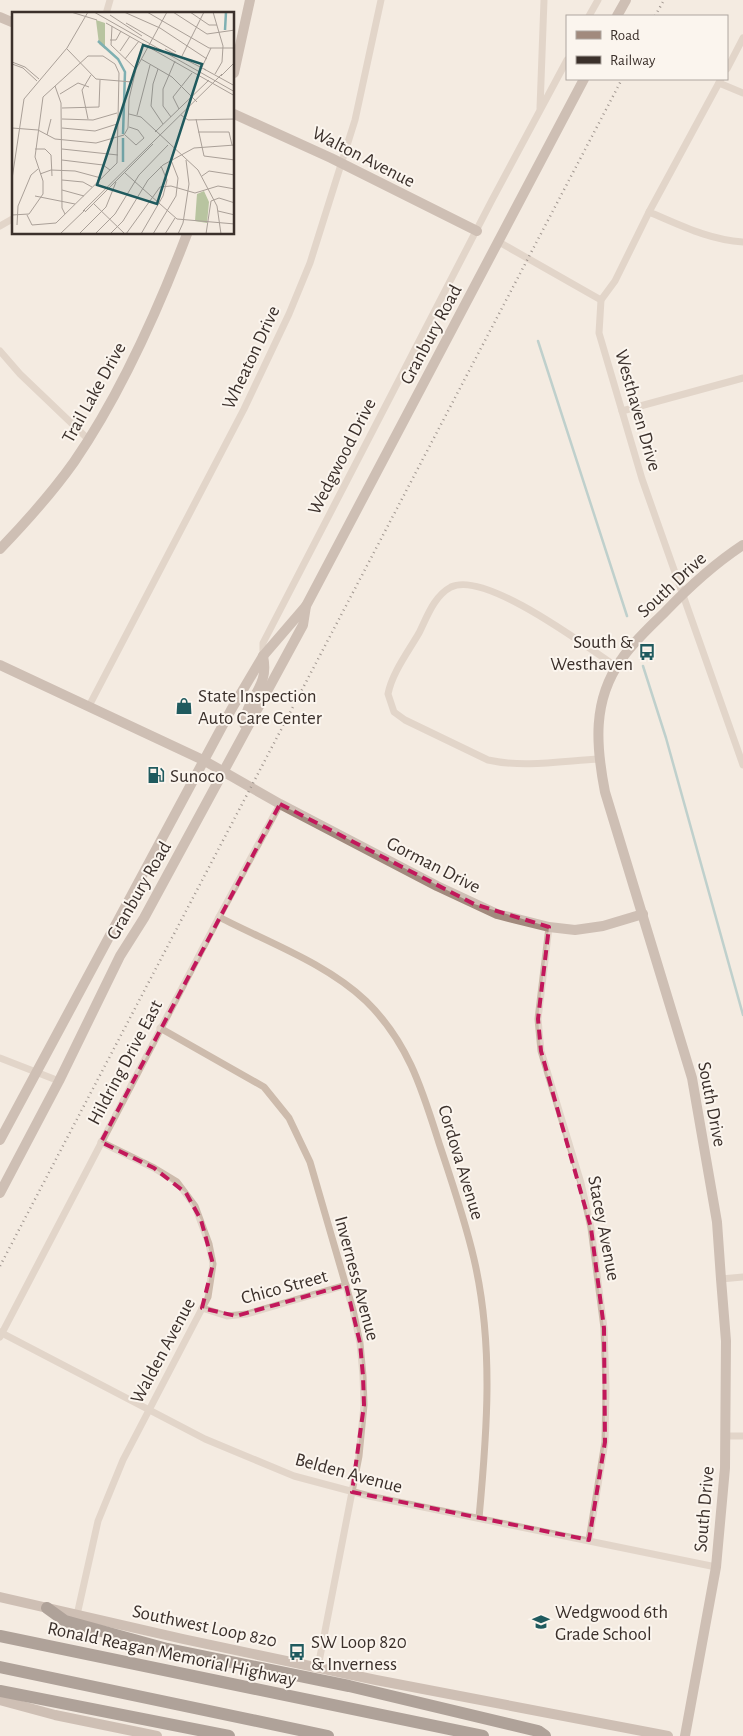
<svg xmlns="http://www.w3.org/2000/svg" width="743" height="1736" viewBox="0 0 743 1736" font-family="'Alegreya Sans',sans-serif">
<style>
.lines{fill:none;stroke-linecap:round;stroke-linejoin:round}
.stream{stroke:#7fb0b2;stroke-width:2.5}
.street{stroke:#cdbbac;stroke-width:7}
.secondary{stroke:#a18a7d;stroke-width:10}
.highway{stroke:#5c4a42;stroke-width:12}
.rail{stroke:#3b302b;stroke-width:2.5;stroke-dasharray:1 4;stroke-linecap:butt}
.marked{fill:none;stroke:#c2185b;stroke-width:4;stroke-dasharray:10 6;stroke-linejoin:round}
.labels{text-anchor:middle;stroke-width:4;stroke-linejoin:round;paint-order:stroke}
.street-label{font-size:19px;fill:#3b302b;stroke:#fbf5ee}
.poi-label{font-size:19px;fill:#3b302b;stroke:#fbf5ee;text-anchor:start}
.inset-river{fill:none;stroke:#7fb0b2;stroke-width:2.5}
.inset-road{fill:none;stroke:#aaa098;stroke-width:1}
.view{fill:#1f5a5e;fill-opacity:0.15;stroke:#1f5a5e;stroke-width:2.5}
.inset-edge{fill:none;stroke:#3b302b;stroke-width:2.5}
</style>
<rect width="100%" height="100%" fill="#f4ebe1"/>
<g class="lines">
<!-- stream -->
<g class="stream">
<polyline points="538,341 627,616"/>
<polyline points="643,666 666,738 743,1015"/>
</g>
<!-- street -->
<g class="street">
<polyline points="106,14 110,0"/>
<polyline points="589,16 598,0"/>
<polyline points="727,69 743,38"/>
<polyline points="721,79 649,212 615,281 601,300 599,333 642,479 743,765"/>
<polyline points="719,83 743,93"/>
<polyline points="540,108 544,0"/>
<path d="M649,212C680,225 709,240 743,242"/>
<polyline points="0,226 14,218"/>
<polyline points="499,242 601,300"/>
<polyline points="0,351 20,374 88,439"/>
<polyline points="622,411 743,378"/>
<polyline points="263,656 263,643 492,200 567,60"/>
<polyline points="89,706 244,409 289,314 310,263 355,120 381,0"/>
<path d="M599,759C563,761 523,768 488,760L405,720L394,712L388,694C392,673 408,652 419,633C427,617 434,596 451,587C485,570 587,647 617,667"/>
<path d="M219,917C267,942 326,963 366,1001C408,1042 422,1089 439,1143C452,1182 465,1220 474,1259C494,1345 487,1432 479,1518"/>
<polyline points="549,927 538,1019 541,1051 581,1183 591,1228 604,1328 606,1387 605,1442 589,1540"/>
<polyline points="160,1028 264,1087 289,1118 310,1162 353,1310 360,1343 363,1376 364,1405 359,1456 318,1667"/>
<polyline points="0,1058 59,1081"/>
<polyline points="721,1279 743,1277"/>
<polyline points="202,1308 227,1316 247,1314 346,1285"/>
<polyline points="0,1332 205,1439 294,1476 369,1496 716,1567"/>
<polyline points="0,1337 219,917 280,804"/>
<polyline points="726,1436 743,1436"/>
<polyline points="77,1615 98,1521 123,1460 208,1297 213,1264 209,1244 195,1206 177,1182 154,1168 101,1142"/>
</g>
<!-- secondary -->
<g class="secondary">
<polyline points="617,16 626,0"/>
<polyline points="0,17 14,23"/>
<polyline points="234,73 250,0"/>
<polyline points="234,114 331,158 477,231"/>
<path d="M0,549C26,522 52,493 74,462C120,395 158,310 187,234"/>
<polyline points="0,665 203,760 280,804 437,886 497,914 549,927 575,930 603,926 643,914"/>
<path d="M244,724C247,696 270,688 263,656"/>
<polyline points="0,1140 231,710 263,656 306,606"/>
<polyline points="0,1193 59,1081 120,956 144,918 303,625 306,606 584,79"/>
<polyline points="0,1597 183,1639 376,1680 668,1736"/>
<polyline points="0,1700 55,1715 157,1736"/>
<path d="M685,1736L716,1567L725,1468L726,1341L721,1279L717,1222L692,1078L605,792C596,746 592,701 621,660C633,642 650,627 665,612C689,587 714,564 743,545"/>
</g>
<!-- highway -->
<g class="highway">
<polyline points="47,1608 65,1621 167,1649 349,1686 538,1731 545,1736"/>
<polyline points="0,1636 483,1736"/>
<polyline points="0,1667 328,1736"/>
<polyline points="0,1691 229,1736"/>
</g>
<!-- rail -->
<g class="rail">
<polyline points="655,16 664,0"/>
<polyline points="0,1266 622,79"/>
</g>
</g>
<!-- marked area -->
<path d="M0 0H743V1736H0ZM280,804L474,904L549,927L538,1019L541,1051L591,1228L604,1328L605,1442L589,1540L352,1492L364,1405L363,1376L360,1343L346,1285L236,1316L202,1308L213,1264L201,1220L186,1193L154,1168L101,1142Z" fill="#f4ebe1" fill-opacity=".55" fill-rule="evenodd"/>
<path class="marked" d="M280,804L474,904L549,927L538,1019L541,1051L591,1228L604,1328L605,1442L589,1540L352,1492L364,1405L363,1376L360,1343L346,1285L236,1316L202,1308L213,1264L201,1220L186,1193L154,1168L101,1142Z"/>
<!-- icons -->
<defs>
<g id="bus-bare" transform="scale(1.35)"><path d="M-5-6H5V4H4V6H2V4H-2V6H-4V4H-5ZM-3.5-4V0h7V-4ZM-3.5 1.2v1.5H-2V1.2ZM2 1.2v1.5H3.5V1.2Z" fill="#1f5a5e" stroke="#fbf5ee" stroke-width="2.5" paint-order="stroke"/></g>
<g id="shop-bare" transform="scale(1.35)"><path d="M-5-2.5h2.3a2.7 3.5 0 0 1 5.4 0H5L5.5 6h-11ZM-1.5-2.5h3a1.5 2.3 0 0 0-3 0Z" fill="#1f5a5e" stroke="#fbf5ee" stroke-width="2.5" paint-order="stroke"/></g>
<g id="fuel-bare" transform="scale(1.35)"><path d="M-5.5-6h7V0h2V4h1.3V-2.5L3-4.5l.8-.8L6-3V5H2.5V1h-1V6h-7ZM-4.2-4.7v3.2H.2V-4.7Z" fill="#1f5a5e" stroke="#fbf5ee" stroke-width="2.5" paint-order="stroke"/></g>
<g id="school-bare" transform="scale(1.35)"><path d="M0-5L7-2L0 1L-7-2ZM-4 1L0 2.5L4 1V4Q0 6-4 4Z" fill="#1f5a5e" stroke="#fbf5ee" stroke-width="2.5" paint-order="stroke"/></g>
</defs>
<g fill-rule="evenodd">
<use href="#bus-bare" x="647" y="652"/>
<use href="#shop-bare" x="184" y="706"/>
<use href="#fuel-bare" x="156" y="775"/>
<use href="#school-bare" x="541" y="1622"/>
<use href="#bus-bare" x="297" y="1652"/>
</g>
<g class="labels">
<!-- street labels -->
<g class="street-label">
<text transform="translate(364 156) rotate(27)" y="7">Walton Avenue</text>
<text transform="translate(430 334) rotate(-62)" y="7">Granbury Road</text>
<text transform="translate(250 357) rotate(-65)" y="7">Wheaton Drive</text>
<text transform="translate(93 392) rotate(-61)" y="7">Trail Lake Drive</text>
<text transform="translate(639 410) rotate(74)" y="7">Westhaven Drive</text>
<text transform="translate(341 456) rotate(-63)" y="7">Wedgwood Drive</text>
<text transform="translate(671 584) rotate(-43)" y="7">South Drive</text>
<text transform="translate(434 864) rotate(27)" y="7">Gorman Drive</text>
<text transform="translate(138 890) rotate(-60)" y="7">Granbury Road</text>
<text transform="translate(124 1062) rotate(-62)" y="7">Hildring Drive East</text>
<text transform="translate(713 1104) rotate(79)" y="7">South Drive</text>
<text transform="translate(462 1162) rotate(73)" y="7">Cordova Avenue</text>
<text transform="translate(605 1228) rotate(79)" y="7">Stacey Avenue</text>
<text transform="translate(358 1278) rotate(75)" y="7">Inverness Avenue</text>
<text transform="translate(284 1286) rotate(-15)" y="7">Chico Street</text>
<text transform="translate(162 1350) rotate(-62)" y="7">Walden Avenue</text>
<text transform="translate(349 1472) rotate(15)" y="7">Belden Avenue</text>
<text transform="translate(703 1509) rotate(-85)" y="7">South Drive</text>
<text transform="translate(205 1625) rotate(12)" y="7">Southwest Loop 820</text>
<text transform="translate(172 1653) rotate(12)" y="7">Ronald Reagan Memorial Highway</text>
</g>
<!-- poi labels -->
<g class="poi-label">
<text x="633" y="648" text-anchor="end">South &amp;<tspan x="633" dy="22">Westhaven</tspan></text>
<text x="198" y="702">State Inspection<tspan x="198" dy="22">Auto Care Center</tspan></text>
<text x="170" y="782">Sunoco</text>
<text x="555" y="1618">Wedgwood 6th<tspan x="555" dy="22">Grade School</tspan></text>
<text x="311" y="1648">SW Loop 820<tspan x="311" dy="22">&amp; Inverness</tspan></text>
</g>
</g>
<!-- overview -->
<g transform="translate(12 12)">
<rect width="222" height="222" fill="#f4ebe1"/>
<path d="M84,8L93,11V37L87,32ZM192,179L197,190L195,211L183,209L185,182Z" fill="#b8c4a0"/>
<path class="inset-river" d="M213,18L214,0M86,29L106,47L113,60L111,122M111,150V126"/>
<path class="inset-road" d="M59,0L85,8M82,0L223,80M112,0L148,16L195,47M135,0L197,36H223M161,0L195,22L223,18M178,0L197,13H205M201,0L211,34L210,50L203,62M98,3L130,24M94,11L223,84M114,11L164,40M100,14L99,33L124,57M98,28H104L109,19M55,37L84,67L120,70M153,37L194,58M108,39L118,24M170,44L192,0M113,47L127,29M129,47L160,65L185,90M0,50L13,55L27,67M0,52L11,56L25,69M190,55L199,36M146,57L141,72L139,94L151,112M192,57L223,74M209,64L223,50M43,74L49,91L50,196L53,202M48,82L66,71L77,75M50,96L87,95L88,68M167,97L161,85L180,61M117,102L129,105L186,158L205,194L209,222M125,103L138,53M169,103L176,108L223,107M159,105L151,94V77L163,49M50,107L81,108L105,101M76,107L70,78L79,63M184,107L192,144L223,148M0,116L26,118L43,127L84,131L112,123L116,116L117,87L124,57L155,0M50,116L83,119L105,112M143,120L197,68M186,120H217L220,133M35,123L39,107M113,123L124,133L132,126L126,118L117,115M23,137H33L39,143L40,164M50,137L106,143M50,148L91,153L98,158M113,161L165,207L223,212M28,162L39,158L63,159L89,166M190,164L197,159L223,163M0,167L12,87L55,36L76,0M50,168L71,170L80,175M50,178L72,184M23,184L63,192M81,191L113,222M71,199L210,62M206,199L223,203M73,200L141,132M0,203L17,202L31,182V169L23,145L31,85L76,44H91L103,52L107,61L105,151L44,211L20,213L15,203M5,213L6,194L19,163L26,157M48,222L73,198M67,222L94,195L104,170M83,222L103,202L127,163L156,133M98,222L111,209L136,168L151,153L182,136L223,133M114,222L148,175L159,174L183,181L206,174L223,177M129,222L151,184L155,168L149,154M141,222L164,184L166,166L159,148M153,222L163,206M166,222L171,211L177,172L174,148M194,222L199,189L207,186L223,191"/>
<path class="view" d="M131,33L190,52L145,192L85,173Z"/>
<rect width="222" height="222" class="inset-edge"/>
</g>
<!-- legend -->
<rect x="566" y="15" width="162" height="65" fill="#fbf5ee" stroke="#aea6a0"/>
<rect x="576" y="31" width="25" height="8" fill="#a18a7d" stroke="#aea6a0"/>
<text x="610" y="40" font-size="15" fill="#3b302b">Road</text>
<rect x="576" y="56" width="25" height="8" fill="#3b302b" stroke="#aea6a0"/>
<text x="610" y="65" font-size="15" fill="#3b302b">Railway</text>
</svg>
